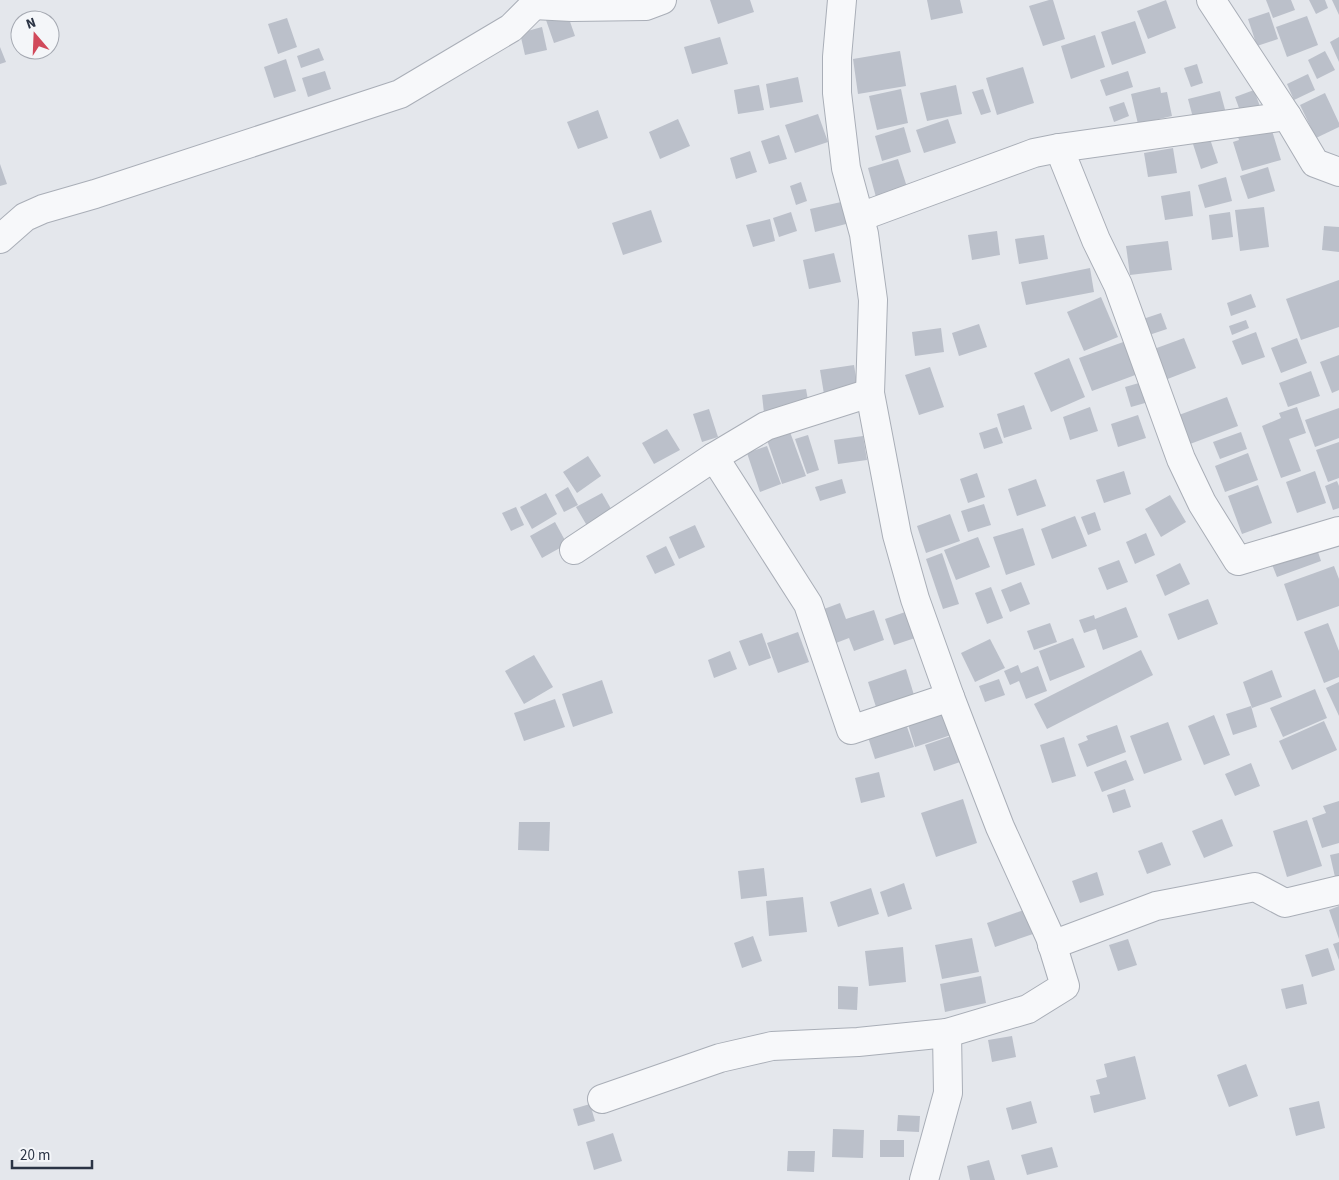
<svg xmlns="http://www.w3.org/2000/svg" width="1339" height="1180" viewBox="0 0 1339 1180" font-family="'Source Sans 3',sans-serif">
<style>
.building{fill:#bbc0ca}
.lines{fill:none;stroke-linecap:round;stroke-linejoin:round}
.minor-casing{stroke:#a9aeb7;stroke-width:30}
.minor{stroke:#f7f8fa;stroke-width:28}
</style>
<rect width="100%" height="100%" fill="#e4e7ec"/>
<!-- building -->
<g class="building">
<polygon points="710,0 750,0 754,12 718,24"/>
<polygon points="927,0 960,0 963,13 931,20"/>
<polygon points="1049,0 1053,0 1065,39 1043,46 1029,6"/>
<polygon points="1166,0 1176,28 1148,39 1137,11"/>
<polygon points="1266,0 1291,0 1295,10 1273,18"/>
<polygon points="1309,0 1325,0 1328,8 1316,14"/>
<polygon points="1332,0 1339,0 1339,15"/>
<polygon points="1269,12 1278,39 1257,46 1248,19"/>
<polygon points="567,13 575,36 554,43 546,20"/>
<polygon points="1307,16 1318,45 1287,57 1276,27"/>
<polygon points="287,18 297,47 278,54 268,24"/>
<polygon points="1135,21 1146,53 1112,65 1101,32"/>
<polygon points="542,27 547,50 525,55 520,33"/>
<polygon points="1095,35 1105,67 1071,79 1061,46"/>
<polygon points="720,37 728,64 692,74 684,47"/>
<polygon points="1339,37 1339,62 1330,42"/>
<polygon points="0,47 6,62 0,64"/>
<polygon points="319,48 324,60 301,68 297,56"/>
<polygon points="900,51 906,86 858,94 853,59"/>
<polygon points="1325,51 1335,70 1317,79 1308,60"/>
<polygon points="286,59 296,91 274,98 264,67"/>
<polygon points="1197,64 1203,83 1191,87 1184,68"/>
<polygon points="1023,67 1034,103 997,115 986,78"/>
<polygon points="325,71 331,89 308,97 302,78"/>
<polygon points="1128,71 1133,87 1106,96 1100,80"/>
<polygon points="1308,74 1315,90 1294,100 1287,84"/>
<polygon points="798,77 803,102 770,108 766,84"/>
<polygon points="759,85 764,110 738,114 734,90"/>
<polygon points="956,85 962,114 927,121 920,93"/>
<polygon points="1160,87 1161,93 1167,92 1172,116 1138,124 1131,94"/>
<polygon points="901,89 908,123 877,130 869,96"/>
<polygon points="983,89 991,112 981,115 972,92"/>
<polygon points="1254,90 1262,112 1243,119 1235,97"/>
<polygon points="1220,91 1227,117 1195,125 1188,99"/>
<polygon points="1325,93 1339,123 1339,127 1316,138 1300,105"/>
<polygon points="1124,102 1129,116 1114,122 1109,107"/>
<polygon points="598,110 608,138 578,149 567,122"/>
<polygon points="818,114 828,142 795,153 785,125"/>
<polygon points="678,119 690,146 660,159 649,132"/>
<polygon points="948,119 956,143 924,153 916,130"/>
<polygon points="1270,124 1281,160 1242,171 1233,142 1239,140 1237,134"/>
<polygon points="904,127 911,152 882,161 875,136"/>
<polygon points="779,135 787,159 769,164 761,141"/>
<polygon points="1210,139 1218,163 1201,169 1193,144"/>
<polygon points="1173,148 1177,173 1148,177 1144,153"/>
<polygon points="750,151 757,172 736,179 730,158"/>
<polygon points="898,159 907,187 876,197 868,168"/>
<polygon points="0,164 7,184 0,186"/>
<polygon points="1268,167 1275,191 1248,199 1240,176"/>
<polygon points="1226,177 1232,201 1205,208 1198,185"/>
<polygon points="801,182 807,201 796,205 790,186"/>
<polygon points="1190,191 1193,216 1165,220 1161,196"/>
<polygon points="850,200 854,220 846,222 846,224 815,232 810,209"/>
<polygon points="1264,207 1269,247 1240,251 1235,210"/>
<polygon points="651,210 662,242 623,255 612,223"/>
<polygon points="791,212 797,231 779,237 773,218"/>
<polygon points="1230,212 1233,237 1212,240 1209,215"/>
<polygon points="770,219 775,241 753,247 746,225"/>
<polygon points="1324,226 1339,227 1339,252 1322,250"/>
<polygon points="997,231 1000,255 972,260 968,235"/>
<polygon points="1044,235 1048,259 1019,264 1015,239"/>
<polygon points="1168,241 1172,270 1130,275 1126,246"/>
<polygon points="834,253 841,282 809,289 803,260"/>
<polygon points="1090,268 1094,292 1026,305 1021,282"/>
<polygon points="1339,280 1339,327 1301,340 1286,299"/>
<polygon points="1251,294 1256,307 1231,316 1227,303"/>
<polygon points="1101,297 1118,337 1084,351 1067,312"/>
<polygon points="1161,313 1167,329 1149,335 1143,319"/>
<polygon points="1246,320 1249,328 1232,335 1229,326"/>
<polygon points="979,324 987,347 959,356 952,333"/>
<polygon points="941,328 944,352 915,356 912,332"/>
<polygon points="1256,332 1265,357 1242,365 1232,341"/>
<polygon points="1184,338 1196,368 1165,380 1154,349"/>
<polygon points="1297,338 1307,363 1281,373 1271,348"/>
<polygon points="1126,341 1138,374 1092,391 1079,358"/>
<polygon points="1339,355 1339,390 1332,393 1320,362"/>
<polygon points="1069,358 1085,397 1051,412 1034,373"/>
<polygon points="854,365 858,389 824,394 820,370"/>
<polygon points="930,367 944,407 919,415 905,375"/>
<polygon points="1311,371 1320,396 1288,407 1279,383"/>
<polygon points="1146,381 1152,401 1131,407 1125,387"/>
<polygon points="806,389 809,406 764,413 762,395"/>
<polygon points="1227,397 1238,426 1190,444 1179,415"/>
<polygon points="1024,405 1032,429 1004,438 997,414"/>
<polygon points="1090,407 1098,431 1070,440 1063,417"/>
<polygon points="1297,407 1306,433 1289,439 1301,471 1281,478 1262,426 1281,418 1279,413"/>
<polygon points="1339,408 1339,438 1315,447 1305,420"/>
<polygon points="709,409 718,437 702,442 693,414"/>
<polygon points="1138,415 1146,438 1118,447 1111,424"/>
<polygon points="997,427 1003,443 984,449 979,433"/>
<polygon points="667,429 680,450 654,464 642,443"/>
<polygon points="790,432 806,476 782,484 767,440"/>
<polygon points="1241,432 1247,449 1220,459 1213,442"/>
<polygon points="808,435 819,470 807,474 795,439"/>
<polygon points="863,436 867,460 838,464 834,440"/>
<polygon points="1339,442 1339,478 1328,482 1316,450"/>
<polygon points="767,446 781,484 760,492 747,453"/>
<polygon points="1248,453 1258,480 1225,492 1215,466"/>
<polygon points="588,456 601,476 577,493 563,472"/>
<polygon points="1124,471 1131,494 1104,503 1096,480"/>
<polygon points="1315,471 1326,503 1297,513 1286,482"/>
<polygon points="977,473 985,497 968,503 960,479"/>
<polygon points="842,479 846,493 820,501 815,487"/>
<polygon points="1036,479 1046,506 1017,516 1008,489"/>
<polygon points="1337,481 1339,486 1339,508 1333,510 1325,486"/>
<polygon points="1258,485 1272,523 1242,534 1228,496"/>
<polygon points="568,487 578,505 564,512 555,495"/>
<polygon points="546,493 557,514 532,529 520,507"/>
<polygon points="602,493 614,514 589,529 576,507"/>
<polygon points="1170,495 1186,522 1161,537 1145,509"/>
<polygon points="984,504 991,525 968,532 961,511"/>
<polygon points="516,507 524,525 511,531 502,513"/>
<polygon points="1095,512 1101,530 1088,535 1081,517"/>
<polygon points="950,514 960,541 926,553 917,526"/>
<polygon points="1075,516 1087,546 1052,559 1041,529"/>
<polygon points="555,522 567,544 542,558 530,536"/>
<polygon points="695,525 705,547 679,559 669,537"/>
<polygon points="1023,528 1035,565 1006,575 993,537"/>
<polygon points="1146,533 1155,555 1135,564 1126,542"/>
<polygon points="978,537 990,567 956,580 944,550"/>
<polygon points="666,546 675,565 655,574 646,556"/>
<polygon points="1316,546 1321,561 1277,577 1271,562"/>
<polygon points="942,553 959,604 943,609 926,559"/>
<polygon points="1119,560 1128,582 1107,590 1098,568"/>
<polygon points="1180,563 1190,584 1165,596 1156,575"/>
<polygon points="1334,566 1339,579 1339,606 1297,621 1284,584"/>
<polygon points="1021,582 1030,604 1010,612 1001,590"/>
<polygon points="991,587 1003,618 987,624 975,593"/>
<polygon points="1208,599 1218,624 1178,640 1168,614"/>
<polygon points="840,603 846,619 874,610 884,640 854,651 849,638 836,643 824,609"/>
<polygon points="1126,607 1138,637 1103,650 1096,629 1084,633 1079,620 1094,615 1095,619"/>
<polygon points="911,610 921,636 894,645 885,619"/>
<polygon points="1050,623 1057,642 1034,650 1027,631"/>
<polygon points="1328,623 1339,651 1339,677 1324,683 1304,632"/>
<polygon points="798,632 809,662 778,673 767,643"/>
<polygon points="762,633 771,658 749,666 739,641"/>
<polygon points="1073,638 1085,667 1050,681 1039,651"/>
<polygon points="990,639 1005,668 975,682 961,653"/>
<polygon points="1141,650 1153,675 1047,729 1034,704"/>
<polygon points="730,651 737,669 714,678 708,660"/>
<polygon points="534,655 553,687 524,704 505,671"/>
<polygon points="1018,665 1021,673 1038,666 1047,691 1026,699 1019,681 1010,685 1004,671"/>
<polygon points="906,669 914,695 876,707 868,682"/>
<polygon points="1272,670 1282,697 1252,708 1243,682"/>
<polygon points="999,679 1005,695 985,702 979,686"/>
<polygon points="602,680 613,713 573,727 562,694"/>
<polygon points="1339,682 1339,716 1326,688"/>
<polygon points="1315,689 1327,718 1283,737 1270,708"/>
<polygon points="555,699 565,727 524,741 514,713"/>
<polygon points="1251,706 1257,727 1233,735 1226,714"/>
<polygon points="946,709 954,734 915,747 907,721"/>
<polygon points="1214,715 1230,755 1204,765 1188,726"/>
<polygon points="905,721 914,747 875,759 867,734"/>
<polygon points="1324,721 1337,750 1292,770 1279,741"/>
<polygon points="1168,722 1182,760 1144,774 1130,736"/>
<polygon points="1117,725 1126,752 1087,767 1078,744 1088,740 1086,736"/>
<polygon points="951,736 960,762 934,771 925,745"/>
<polygon points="1064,737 1076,776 1052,783 1040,745"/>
<polygon points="1126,760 1134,780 1102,792 1094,772"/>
<polygon points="1251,763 1260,786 1235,796 1225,774"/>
<polygon points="879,772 885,797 861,803 855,778"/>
<polygon points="1125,789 1131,807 1113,813 1107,795"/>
<polygon points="963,799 977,843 936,857 921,813"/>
<polygon points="1339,801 1339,843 1322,848 1312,818 1326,813 1323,806"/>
<polygon points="1222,819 1233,846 1204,858 1192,831"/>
<polygon points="1307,820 1322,866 1287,877 1273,831"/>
<polygon points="519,822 550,822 549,851 518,850"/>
<polygon points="1162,842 1171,865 1147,874 1138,851"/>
<polygon points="1339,853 1339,876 1335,877 1330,855"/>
<polygon points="764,868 767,896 741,899 738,871"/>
<polygon points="1097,872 1104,895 1080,903 1072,881"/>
<polygon points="904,883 912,909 888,917 880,892"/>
<polygon points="871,888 879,914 838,927 830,902"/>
<polygon points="803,897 807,932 769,936 766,901"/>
<polygon points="1339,906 1339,939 1329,910"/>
<polygon points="1024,910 1033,934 995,947 987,923"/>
<polygon points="753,936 762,961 742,968 734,943"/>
<polygon points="972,938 979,972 942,979 935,945"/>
<polygon points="1128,939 1137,965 1118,971 1109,945"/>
<polygon points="1339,942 1339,960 1333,944"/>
<polygon points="903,947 906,982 869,986 865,951"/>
<polygon points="1328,948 1335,970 1312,977 1305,955"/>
<polygon points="981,976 986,1003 945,1012 940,984"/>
<polygon points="1303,984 1307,1004 1286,1009 1281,989"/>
<polygon points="838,986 858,987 857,1010 838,1009"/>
<polygon points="1012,1036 1016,1057 992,1062 988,1040"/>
<polygon points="1135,1056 1146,1099 1094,1113 1090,1096 1100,1094 1096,1080 1107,1077 1104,1064"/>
<polygon points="1246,1064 1258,1096 1229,1107 1217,1075"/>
<polygon points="1031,1101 1037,1123 1012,1130 1006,1108"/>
<polygon points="1319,1101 1325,1128 1296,1136 1289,1108"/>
<polygon points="590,1104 595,1121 578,1126 573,1109"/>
<polygon points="898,1115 920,1116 919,1132 897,1131"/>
<polygon points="833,1129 864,1130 863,1158 832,1157"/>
<polygon points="613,1133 622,1161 594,1170 586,1142"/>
<rect x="880" y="1140" width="24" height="17"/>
<polygon points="1052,1147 1058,1167 1027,1175 1021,1155"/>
<polygon points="788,1151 815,1151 814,1172 787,1171"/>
<polygon points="989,1160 995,1180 970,1180 967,1166"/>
</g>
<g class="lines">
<!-- minor casing -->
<g class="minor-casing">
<g id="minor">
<polyline points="1211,0 1287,116 1315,163 1339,172"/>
<polyline points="534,5 572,7 646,6 662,0"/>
<polyline points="1059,148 1096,240 1118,285 1181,459 1202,503 1238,561 1339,531"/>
<polyline points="860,217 1034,153 1059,148 1287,116"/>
<polyline points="0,239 25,217 43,209 95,194 400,94 511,28 539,0"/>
<polyline points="714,457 808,604 851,730 950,697"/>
<polyline points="574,550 714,457 766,426 870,393"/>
<polyline points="1052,945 1156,906 1255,887 1285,903 1339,890"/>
<polyline points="602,1099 720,1058 772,1046 858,1042 947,1033 1028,1009 1065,986 1050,937 1000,827 950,697 915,599 897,535 870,393 873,300 864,234 846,168 837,93 837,57 842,0"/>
<polyline points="924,1180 948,1093 947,1033"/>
</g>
</g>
<!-- minor -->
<use href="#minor" class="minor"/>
</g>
<!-- north arrow -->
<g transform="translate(35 35) rotate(341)"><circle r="24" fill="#f4f6f9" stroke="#a4a8b1"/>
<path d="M0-4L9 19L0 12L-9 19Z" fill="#d1495b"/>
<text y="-8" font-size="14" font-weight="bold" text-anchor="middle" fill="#2b3445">N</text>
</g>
<!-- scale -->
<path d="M12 1160v8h80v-8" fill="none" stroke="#2b3445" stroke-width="2.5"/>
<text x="20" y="1160" font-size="15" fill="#2b3445" stroke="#f4f6f9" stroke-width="4" paint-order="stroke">20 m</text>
</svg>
